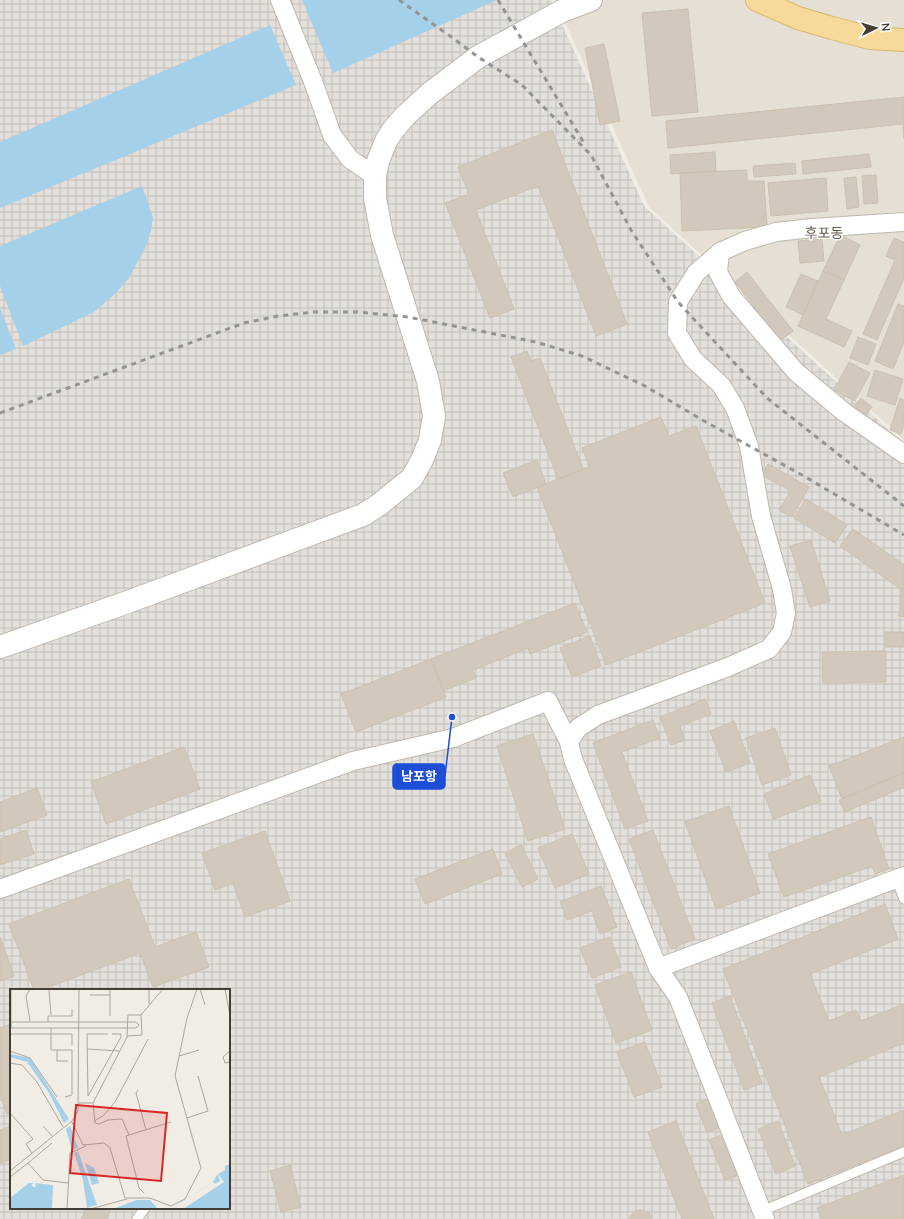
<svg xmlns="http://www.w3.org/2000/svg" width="904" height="1219" viewBox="0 0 904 1219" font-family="Lato,'Noto Sans KR',sans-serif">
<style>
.residential{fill:#e5dfd4}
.industrial{fill:url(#industrial-grid);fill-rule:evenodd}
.water{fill:#a5d0ea}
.building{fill:#d2c9bc;stroke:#ccc0af}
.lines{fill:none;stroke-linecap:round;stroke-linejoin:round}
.service-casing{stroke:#bfb8ac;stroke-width:11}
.minor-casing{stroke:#bfb8ac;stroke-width:20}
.tertiary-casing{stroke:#bfb8ac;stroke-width:24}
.primary-casing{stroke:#dab66a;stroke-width:24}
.service{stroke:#fff;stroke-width:9}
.minor{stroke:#fff;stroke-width:18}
.tertiary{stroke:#fff;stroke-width:22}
.primary{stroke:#f7da99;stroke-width:22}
.rail{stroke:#949494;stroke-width:3;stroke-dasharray:5 5;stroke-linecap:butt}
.labels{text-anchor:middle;stroke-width:3;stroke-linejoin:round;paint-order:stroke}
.quarter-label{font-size:14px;fill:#655b4d;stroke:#fff}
.inset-road{fill:none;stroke:#aba79f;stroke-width:1}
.view{fill:#d62828;fill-opacity:0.15;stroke:#d62828;stroke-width:2}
.inset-edge{fill:none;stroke:#433d35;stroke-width:2}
.leader{fill:none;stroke:#1d4ed8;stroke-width:1.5}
.callout-dot{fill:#1d4ed8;stroke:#fff;stroke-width:1.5}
.callout{fill:#1d4ed8;stroke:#1d4ed8;stroke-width:1.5}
.callout-label{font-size:13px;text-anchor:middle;font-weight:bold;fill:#fff}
</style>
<defs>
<pattern id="industrial-grid" width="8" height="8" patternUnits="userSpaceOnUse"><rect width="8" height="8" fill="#e3dfda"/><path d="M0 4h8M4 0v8" fill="none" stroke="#c4c0bc"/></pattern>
</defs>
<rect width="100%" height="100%" fill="#f1ede5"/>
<!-- residential -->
<polygon class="residential" points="555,0 904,0 904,440 649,207"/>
<!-- industrial -->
<path class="industrial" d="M0,0H551L644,206L904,444V1219H0ZM11,990H229V1208H11Z"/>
<!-- water -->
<g class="water">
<polygon points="302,0 497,0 333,73"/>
<polygon points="270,25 296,85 0,208 0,142"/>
<polygon points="142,186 153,218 151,231 146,246 129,278 116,293 94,312 23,346 0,286 0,246"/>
<polygon points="0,308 16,349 0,355"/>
</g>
<!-- building -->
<g class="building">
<polygon points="688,9 698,112 652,116 642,13"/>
<polygon points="604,44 620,121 600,125 585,48"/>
<polygon points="904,97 904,139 903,124 668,148 666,121"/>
<polygon points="552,130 627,324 596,336 538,186 476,210 514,309 490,318 445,203 469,194 458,167"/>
<polygon points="715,152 716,171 671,174 670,155"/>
<polygon points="869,154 871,167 803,174 802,161"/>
<polygon points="795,163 796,174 754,177 753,166"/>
<polygon points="747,170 747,181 764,181 767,227 682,231 680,173"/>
<polygon points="876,175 878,203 864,204 862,176"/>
<polygon points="856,177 859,207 847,209 844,178"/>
<polygon points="826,178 828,211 771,216 768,183"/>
<polygon points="840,235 860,245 844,280 823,271"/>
<polygon points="894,238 904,242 904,278 877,340 863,334 895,260 886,256"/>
<polygon points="822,239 824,261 800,263 798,241"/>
<polygon points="823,271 844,280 826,319 852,331 844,347 798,326"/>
<polygon points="747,272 793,331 780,341 735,282"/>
<polygon points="801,274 818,281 803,315 786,307"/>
<polygon points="898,304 904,306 904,342 893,369 875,361"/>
<polygon points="858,337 876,344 868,365 850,358"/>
<polygon points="527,351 531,361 540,358 583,469 558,479 511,357"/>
<polygon points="849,362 870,373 855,401 834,390"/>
<polygon points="875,370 903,379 895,405 867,396"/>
<polygon points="861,398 872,407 863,418 852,409"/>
<polygon points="900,398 904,400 904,425 901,434 890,430"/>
<polygon points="661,417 669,436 696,426 765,603 606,665 537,487 590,467 582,448"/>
<polygon points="537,460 546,484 513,497 503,473"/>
<polygon points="768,464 809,487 792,517 779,510 791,491 762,475"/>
<polygon points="806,499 847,525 835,543 794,518"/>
<polygon points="853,529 904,565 904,587 902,590 840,546"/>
<polygon points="811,540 830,601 810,607 790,546"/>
<polygon points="904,587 904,617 899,616 902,590"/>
<polygon points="575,603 587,632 530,654 528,648 473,670 476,678 443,691 431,659"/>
<rect x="885" y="632" width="19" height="15"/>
<polygon points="590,636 601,666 572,677 560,648"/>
<polygon points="886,651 886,682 823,683 822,652"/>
<polygon points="431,659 446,697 356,732 341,694"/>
<polygon points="705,699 711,714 680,726 685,740 671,745 660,717"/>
<polygon points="653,720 660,738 622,752 648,821 625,829 593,743"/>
<polygon points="734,721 750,763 726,772 710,731"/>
<polygon points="775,728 791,775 762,785 746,738"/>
<polygon points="533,734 565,829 528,841 497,746"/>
<polygon points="904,737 904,773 842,799 829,766"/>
<polygon points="184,747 200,789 106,824 91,782"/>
<polygon points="904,773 904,787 845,812 839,800"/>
<polygon points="810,775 821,801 774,819 764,794"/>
<polygon points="37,788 47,815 0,832 0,802"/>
<polygon points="729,806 760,893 716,909 685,822"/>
<polygon points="871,817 889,869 875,874 872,866 784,897 768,854"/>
<polygon points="26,830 34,854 0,865 0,839"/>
<polygon points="653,830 695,939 671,949 629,839"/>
<polygon points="265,831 290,901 245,917 233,883 215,890 202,853"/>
<polygon points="572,834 589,874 555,888 538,848"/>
<polygon points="521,845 538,879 522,887 505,853"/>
<polygon points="493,849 502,874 425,904 415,879"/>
<polygon points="129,879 155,947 196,932 209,967 153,987 140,953 41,990 34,990 9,924"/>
<polygon points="601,886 617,927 600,934 592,911 567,920 560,902"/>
<polygon points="885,904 898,939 810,974 829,1021 856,1010 861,1021 904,1004 904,1043 819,1077 842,1135 904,1110 904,1146 808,1184 723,969"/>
<polygon points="0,937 14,976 0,981"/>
<polygon points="610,937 621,967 592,978 580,948"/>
<polygon points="631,972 652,1030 616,1043 595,985"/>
<polygon points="730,996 762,1083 744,1090 712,1003"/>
<polygon points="11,1024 11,1113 7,1114 0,1095 0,1027 1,1028"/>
<polygon points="645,1042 662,1087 634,1097 617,1052"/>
<polygon points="711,1098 723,1126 707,1133 696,1104"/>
<polygon points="676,1121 714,1219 682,1219 648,1132"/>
<polygon points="778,1121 795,1166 776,1174 758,1129"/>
<polygon points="11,1126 11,1159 0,1163 0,1130"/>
<polygon points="726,1133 742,1174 725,1180 709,1140"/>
<polygon points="290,1165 301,1207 281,1212 270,1171"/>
<polygon points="904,1175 904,1219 822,1219 817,1208"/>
<polygon points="87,1208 108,1208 111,1210 106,1219 81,1219"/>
<polygon points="639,1210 644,1210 649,1213 652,1219 629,1219 634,1212"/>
</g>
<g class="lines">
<!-- service casing -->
<g class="service-casing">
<g id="service">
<polyline points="896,879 904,899"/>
<polyline points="762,1211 904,1152"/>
<polyline points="137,1219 145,1208"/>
</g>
</g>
<!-- minor casing -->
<g class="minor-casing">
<g id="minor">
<polyline points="280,0 314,84 332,135 350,159 375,176"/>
<polyline points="720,252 718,272 731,296 796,372 844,412 904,454"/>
<polyline points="0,889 353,761 453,738 548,701 569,742"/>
<polyline points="658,968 904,876"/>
<polyline points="765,1219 678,997 658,968 573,759 569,742 578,728 598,715 728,667 769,649 782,632 786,613 782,589 761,516 749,446 735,408 721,385 693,359 677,333 678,302 696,273 720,252 745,241 776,232 812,228 904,222"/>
</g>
</g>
<!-- tertiary casing -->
<g class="tertiary-casing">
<polyline id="tertiary" points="0,647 125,603 363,515 380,504 412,478 422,460 430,440 434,416 428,381 382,235 375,198 375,176 378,161 386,141 393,130 405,116 429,94 478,57 562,11 591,0"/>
</g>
<!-- primary casing -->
<g class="primary-casing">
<polyline id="primary" points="757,0 798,18 832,28 870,38 904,40"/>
</g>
<!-- service -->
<use href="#service" class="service"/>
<!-- minor -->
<use href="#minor" class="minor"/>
<!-- tertiary -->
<use href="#tertiary" class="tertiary"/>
<!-- primary -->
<use href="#primary" class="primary"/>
<!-- rail -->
<g class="rail">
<polyline points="399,0 450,36 478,57 522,85 591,155 631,230 678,302 767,398 904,506"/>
<polyline points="498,0 584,143"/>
<polyline points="0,413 244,323 278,316 314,312 357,312 408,317 536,342 582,356 645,386 704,421 802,475 904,535"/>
</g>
</g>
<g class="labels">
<!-- quarter labels -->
<g class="quarter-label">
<text x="824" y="238">후포동</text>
</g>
</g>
<!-- overview -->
<g transform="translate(10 989)">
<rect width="220" height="220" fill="#f1ede5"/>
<path d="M0,65L20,69L59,130L54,134L39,104L17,73L0,68ZM60,137L68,159L62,161L56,140ZM68,162L87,216L77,219L73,191L64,164ZM75,174L84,179L86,184L84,185H86L89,194L82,196ZM220,175V220H161L203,193L207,186L215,181V177ZM19,194H24L21,196L25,199L26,194L43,196L42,220H0V209ZM127,211H140L148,220H87L105,219Z" fill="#a5d0ea"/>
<path d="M208,185L214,193L173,220H161L203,193L205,195L210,192Z" fill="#f1ede5"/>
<path class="inset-road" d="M39,0L41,26M190,0L195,16M215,0L220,26M80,6H100M139,15V0M131,26L153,0M100,27V0M20,32L16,7L20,0M0,33H117M38,33V27H62V20M0,39H117M1,39V0M41,39V61H62V106L55,108M117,39H126L129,36L126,33H117M0,45H62V56M98,45H77L78,107L111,48V45H102M77,60L109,62M47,61V72H58M0,62L20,69L47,108M220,62L213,68L215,74L220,73M169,67L189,61M0,74L12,76L27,93L53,138M128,101L126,104L136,141M69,114H83L117,48L118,26H131L132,46L117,47M83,114L85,134L89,135L98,131L112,130L119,146L161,133M0,124L23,150L16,155L22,164M177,129L198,122L188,87M84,132L93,127L105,113L138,50M62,133L73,156L94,154L100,159L115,209H140L161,217L175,210L191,179L165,87L177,29L187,0M33,137L42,147M119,146L116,147L129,199L134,204M42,154L18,174L33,191L58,194M0,182L62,132L68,122L69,0M0,188L18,174M57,220L60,164L76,157M80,220L117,210"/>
<path class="view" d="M66,116L157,124L151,192L60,184Z"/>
<rect width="220" height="220" class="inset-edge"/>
</g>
<!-- callouts -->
<path class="leader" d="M452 717L445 776"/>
<circle class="callout-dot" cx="452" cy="717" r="4"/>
<rect class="callout" x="393" y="764" width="52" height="25" rx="4"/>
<g class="callout-label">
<text x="419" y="781">남포항</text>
</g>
<!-- north arrow -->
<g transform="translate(876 28) rotate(85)" stroke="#ffffff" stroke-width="3" paint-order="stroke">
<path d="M0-3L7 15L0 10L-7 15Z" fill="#433d35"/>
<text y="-6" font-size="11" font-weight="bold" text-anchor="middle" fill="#433d35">N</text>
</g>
</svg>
